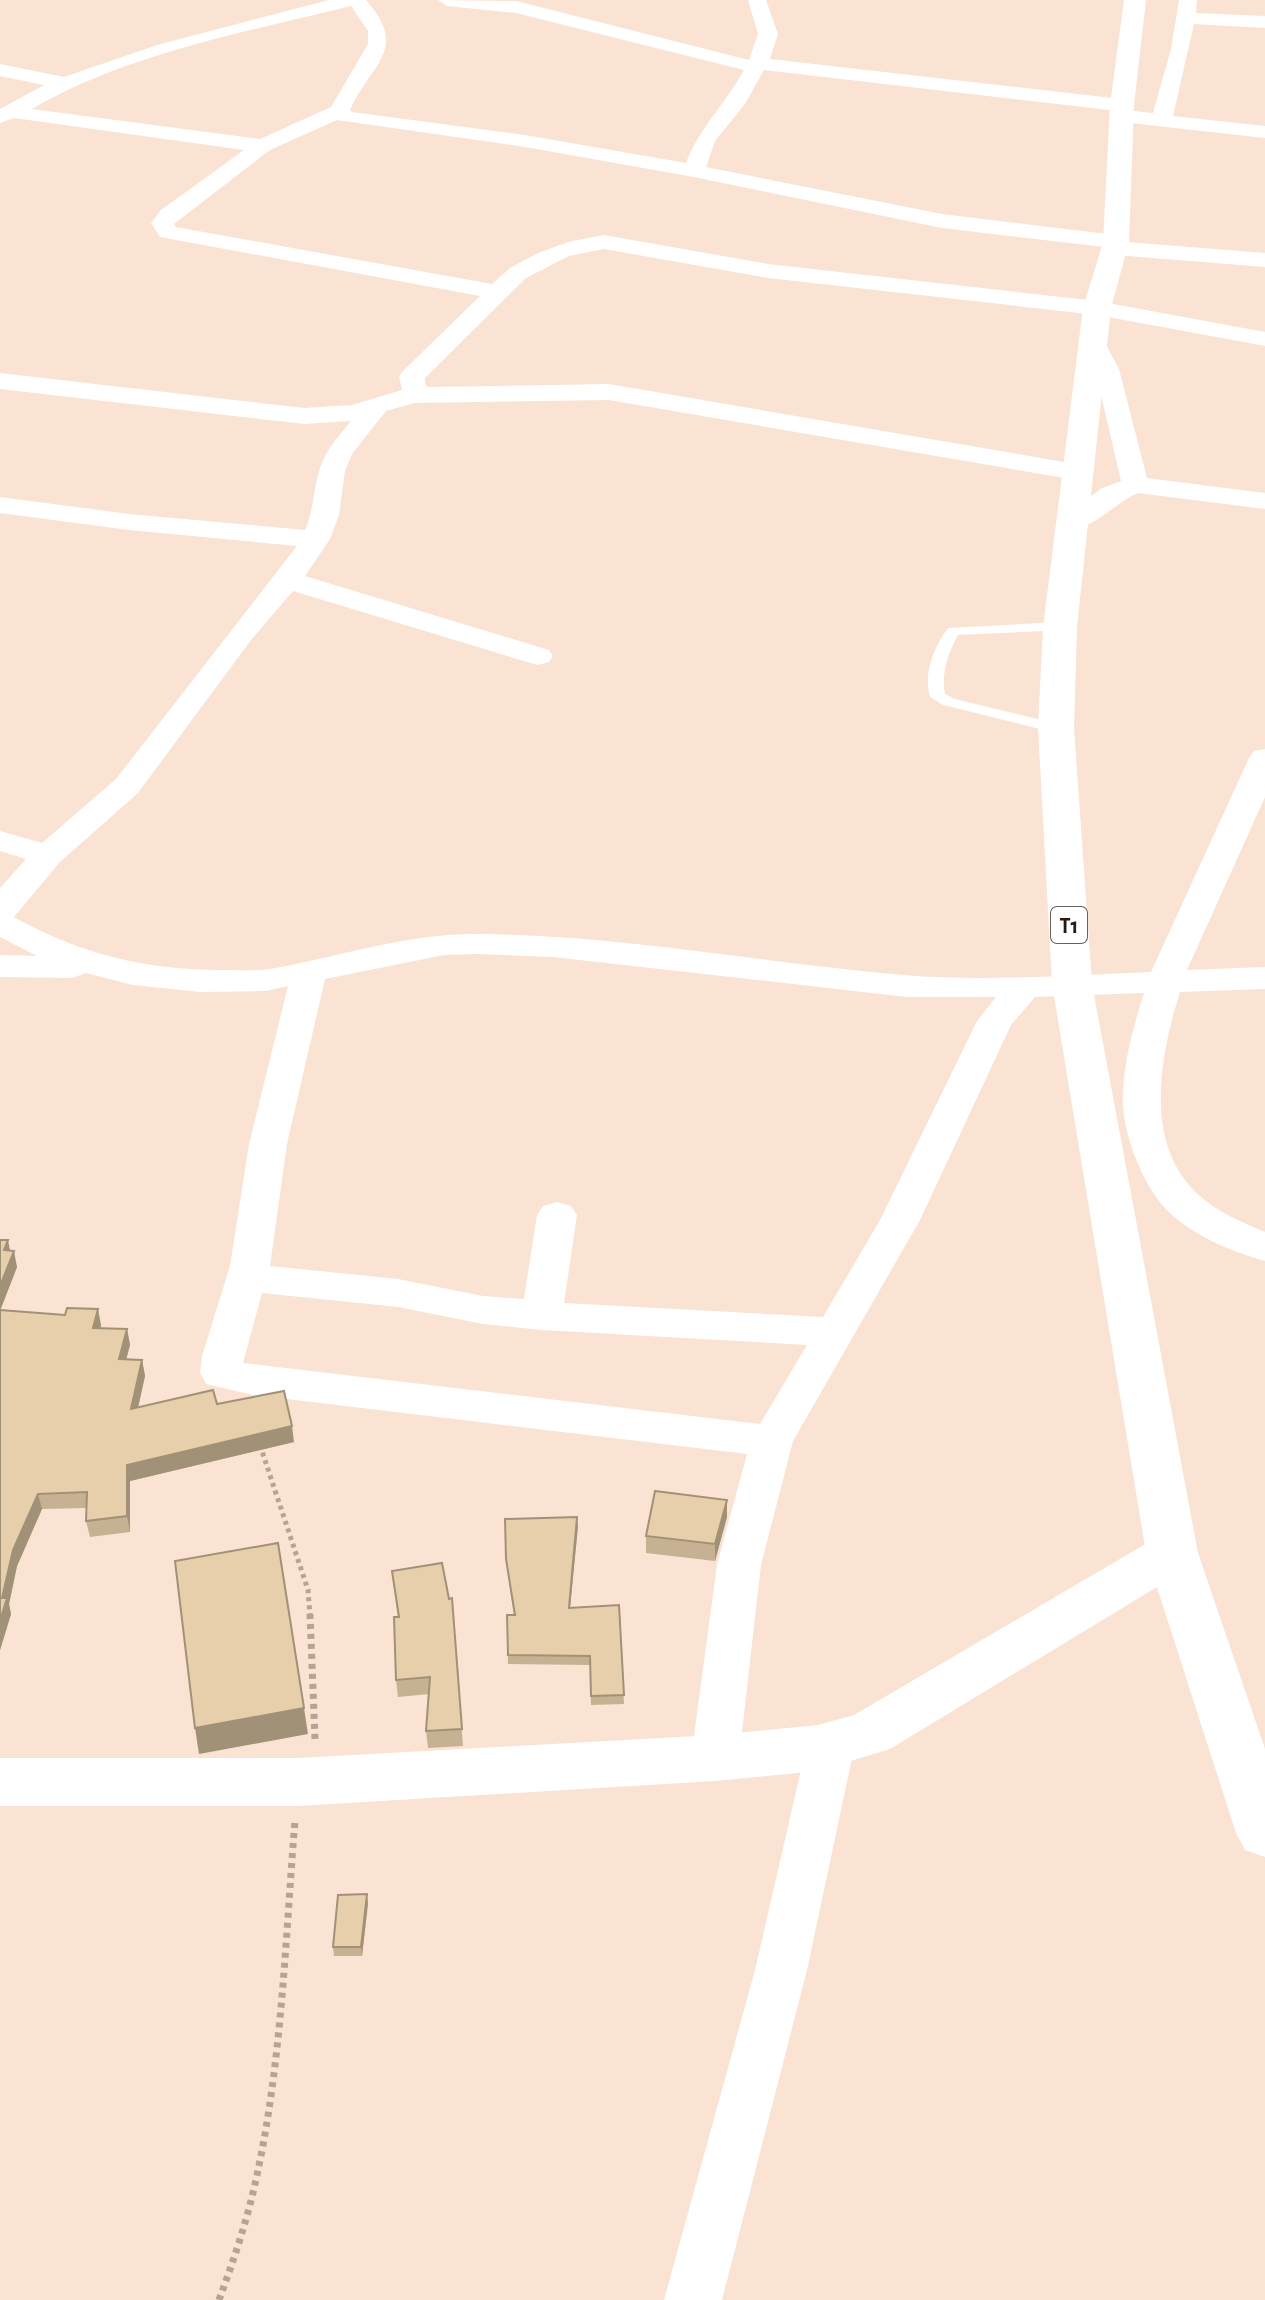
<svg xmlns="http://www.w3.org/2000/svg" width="1265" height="2300" viewBox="0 0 1265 2300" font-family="'Alegreya Sans',sans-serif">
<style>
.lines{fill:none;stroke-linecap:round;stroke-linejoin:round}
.path-far1{stroke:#b7a394;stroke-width:5;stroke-dasharray:4 4;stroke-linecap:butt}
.path{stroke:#b7a394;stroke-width:7;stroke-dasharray:5 5;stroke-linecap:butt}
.lane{fill:#fff;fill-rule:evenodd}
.street{fill:#fff;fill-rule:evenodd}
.secondary{fill:#fff;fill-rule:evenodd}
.highway{fill:#fff;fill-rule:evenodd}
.wall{fill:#c6b292}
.shaded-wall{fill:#a19177}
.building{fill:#e6cfaa;stroke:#a19177;stroke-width:2}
.labels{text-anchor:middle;stroke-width:7;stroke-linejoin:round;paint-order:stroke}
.shield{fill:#fff;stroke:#696059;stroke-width:2}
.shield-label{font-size:22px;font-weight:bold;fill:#291c12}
</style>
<rect width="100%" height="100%" fill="#fae3d2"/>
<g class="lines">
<!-- path-far1 -->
<polyline class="path-far1" points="260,1445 308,1590 310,1616"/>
<!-- path -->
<g class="path">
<polyline points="310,1614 315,1739"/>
<path d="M219,2300C233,2262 246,2224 255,2184C282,2065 285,1942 295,1821"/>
</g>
<!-- lane -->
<path class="lane" d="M1060,622L1065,624V630L958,635C948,653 941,674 945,694L955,699L1062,725V731L1056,733L943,705L930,697C923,673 934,647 948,628Z"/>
<!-- street -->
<g class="street">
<path d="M329,0H366C410,50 371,63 350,110L352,112L525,135L686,163C699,128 726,103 744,70L516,13L447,6L438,0L516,1L749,60L758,34L748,0H766L778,34L770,59L1122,99L1132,105L1125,110L1153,113L1171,49L1179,0H1197L1196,13L1265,16V28L1194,24L1173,116L1265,126V138L1121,122L1111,116L1118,111L764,70L745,104L715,141L706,167L942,214L1116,235L1124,237L1127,242L1265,253V267L1115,255L1107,253L1104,247L942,228L694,177L525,147L337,120L270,150L174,224L176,227L492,284L510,268L538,253L568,242L604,235L768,264L1097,301L1265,332V346L1097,315L768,278L604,249L569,256L526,278L425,378V384L428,387L609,384L1076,464L1085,466L1089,472L1085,478L1076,480L609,400L414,403L386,411L352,454L345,471L339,515L330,539L305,576L549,650L553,656L549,662L538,665L527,662L293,591L251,640L138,793L60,862L14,917C81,955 151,971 228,970C242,970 256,971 270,969C338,957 408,933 478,934C620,935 762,963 904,975C986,982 1070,975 1151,972L1249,758L1254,751L1265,749V797L1187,970L1265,967V989L1180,992C1160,1056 1142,1145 1200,1196C1219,1213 1242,1222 1265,1232V1261C1233,1252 1196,1237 1171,1214C1142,1187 1120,1129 1123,1090C1125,1056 1134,1025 1144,993L1035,997L1011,1025L920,1220L793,1441L761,1565L739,1758L732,1772L715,1778L698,1772L691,1758L717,1565L747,1454L253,1395L206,1384L200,1373L202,1356L230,1266L249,1144L288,986L266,991L200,992L133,985L86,973L72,978L0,977V955L37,956L0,937V888L26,859L0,851V831L42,843L116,779L297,546L129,530L0,513V497L129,514L305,530C314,510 313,489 320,468C326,449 339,436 351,421L304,424L0,389V373L304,408L352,405L402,390L399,376L403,371L480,296L160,237L151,223L161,210L244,150L14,118L0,123V109L44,85L0,76V64L64,77L157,45ZM351,6L368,31V44L331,107L260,139L32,109C125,54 247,32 351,6ZM477,954L553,957L907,997H996L977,1021L880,1220L823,1317L564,1303L577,1215L571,1206L557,1202L543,1206L537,1215L524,1299L483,1296L398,1279L270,1266L287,1144L325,979L444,955ZM262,1293L398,1307L483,1324L542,1330L807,1345L760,1424L243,1363Z"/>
<path d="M1093,335L1102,337L1119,369L1147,478L1265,493V509L1138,493C1114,503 1090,534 1064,528L1060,522L1064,516L1102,488L1121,481L1095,369L1081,342L1084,337Z"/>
<polygon points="831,1724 848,1730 855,1744 807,1970 722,2300 664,2300 755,1970 807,1744 814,1730"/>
</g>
<!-- secondary -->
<polygon class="secondary" points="1172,1533 1190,1539 1198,1553 1190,1567 890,1749 818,1771 715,1781 298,1806 0,1806 0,1758 298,1758 715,1735 818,1725 854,1715 1154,1539"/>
<!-- highway -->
<polygon class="highway" points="1124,0 1146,0 1134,105 1129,242 1111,308 1077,627 1074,728 1092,984 1198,1553 1265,1749 1265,1857 1245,1850 1236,1833 1146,1553 1052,984 1038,728 1043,627 1083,308 1103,242 1110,105"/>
</g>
<!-- wall -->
<g class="wall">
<polygon points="0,1240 10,1251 17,1267 0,1310 101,1325 100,1329 127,1329 130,1345 126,1360 142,1360 145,1376 138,1408 217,1404 294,1442 130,1481 130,1532 90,1537 86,1521 87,1508 42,1509 17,1566 9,1604 11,1614 0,1650"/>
<polygon points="727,1517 715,1561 646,1553 646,1536"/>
<polygon points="505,1519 578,1526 570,1608 619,1605 624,1704 591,1705 590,1665 508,1664 507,1615 514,1615 507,1568"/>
<polygon points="392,1571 449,1599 452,1598 463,1746 428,1748 426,1731 429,1694 398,1697 396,1680 398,1617"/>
<polygon points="368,1903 362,1956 334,1956 333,1947"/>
</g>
<!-- shaded-wall -->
<g class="shaded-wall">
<polygon points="8,1240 11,1256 4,1250"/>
<polygon points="14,1251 17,1267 0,1311 0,1286"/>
<polygon points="98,1309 101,1325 96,1344 93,1328"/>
<polygon points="127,1329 130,1345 122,1375 119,1359"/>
<polygon points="142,1360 145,1376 134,1425 131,1409"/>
<polygon points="292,1426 294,1442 130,1481 130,1532 127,1516 127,1465"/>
<polygon points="38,1494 42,1509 17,1566 9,1604 11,1614 0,1650 0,1621 2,1598 13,1550"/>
<polygon points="727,1500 727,1517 715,1561 715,1544"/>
<polygon points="577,1517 578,1526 569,1617 569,1608"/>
<polygon points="304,1708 308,1734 199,1754 195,1728"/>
<polygon points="367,1894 368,1903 362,1956 361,1947"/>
</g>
<!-- building -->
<g class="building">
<polygon points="0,1240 8,1240 4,1250 14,1251 0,1286"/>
<polygon points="67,1308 98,1309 93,1328 127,1329 119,1359 142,1360 131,1409 213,1390 217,1404 284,1391 292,1426 127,1465 127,1516 86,1521 87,1492 38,1494 13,1550 2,1598 7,1598 0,1621 0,1310 65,1315"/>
<polygon points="655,1491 727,1500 715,1544 646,1536"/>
<polygon points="577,1517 569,1608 619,1605 624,1695 591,1696 590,1656 508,1655 507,1615 515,1615 506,1559 505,1519"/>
<polygon points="278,1543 304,1708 195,1728 175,1561"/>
<polygon points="442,1563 449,1599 452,1598 462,1729 426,1731 430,1677 396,1680 394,1617 399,1617 392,1571"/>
<polygon points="367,1894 361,1947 333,1947 338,1895"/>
</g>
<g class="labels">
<!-- shield labels -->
<rect class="shield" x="1051" y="907" width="36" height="36" rx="6"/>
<g class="shield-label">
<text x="1069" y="933">T1</text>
</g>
</g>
</svg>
